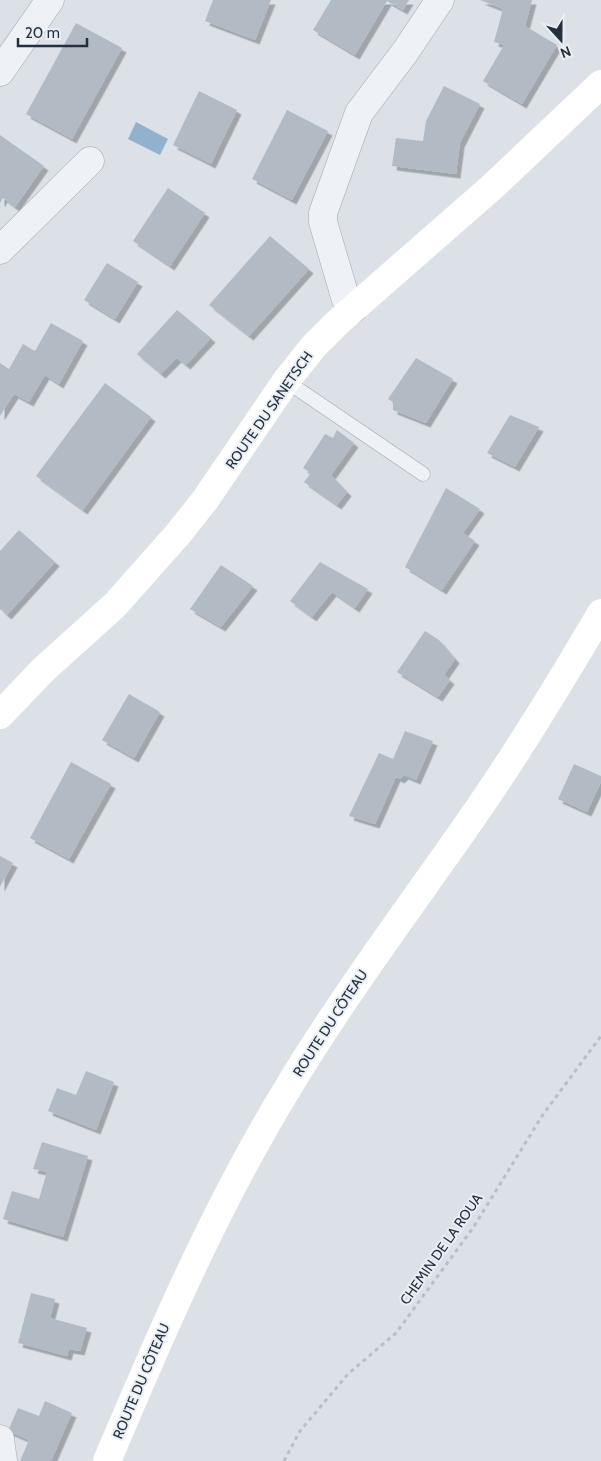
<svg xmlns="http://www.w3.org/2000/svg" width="601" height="1461" viewBox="0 0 601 1461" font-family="Cabin,sans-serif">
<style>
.water{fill:#92b1cc}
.building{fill:#b2bac4;filter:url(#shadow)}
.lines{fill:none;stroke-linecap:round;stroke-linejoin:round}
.lane-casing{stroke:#a0a8b1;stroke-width:15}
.street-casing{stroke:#a0a8b1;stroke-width:29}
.path{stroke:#b9bfc6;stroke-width:3;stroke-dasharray:4 4;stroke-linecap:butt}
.lane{stroke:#eef1f5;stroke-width:14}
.street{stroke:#eef1f5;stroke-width:28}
.secondary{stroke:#fff;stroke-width:28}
.labels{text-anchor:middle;stroke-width:4;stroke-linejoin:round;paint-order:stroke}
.street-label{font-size:14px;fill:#242f3f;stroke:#eaeff5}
</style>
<defs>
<filter id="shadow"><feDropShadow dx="4.5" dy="4.5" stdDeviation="0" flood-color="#0004"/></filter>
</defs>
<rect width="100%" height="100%" fill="#dbe1e7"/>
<!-- water -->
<polygon class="water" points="136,122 168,139 160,155 128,139"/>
<!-- building -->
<g class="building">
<polygon points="213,0 271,0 255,40 205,21"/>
<polygon points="331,0 409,0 403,10 387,1 355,55 313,30"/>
<polygon points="480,0 532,0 525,26 557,45 522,104 483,81 504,45 494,42 503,9"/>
<polygon points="76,23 122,48 72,139 26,114"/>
<polygon points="444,86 480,104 460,143 456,174 392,166 396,138 423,141 426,121"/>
<polygon points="199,91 237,110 211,164 173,145"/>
<polygon points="287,110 328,131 292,200 252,179"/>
<polygon points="0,135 44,166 15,207 3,198 0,203"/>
<polygon points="168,188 205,213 170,266 133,241"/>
<polygon points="270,236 309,269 249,336 209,305"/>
<polygon points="107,263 138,282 115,319 84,300"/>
<polygon points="177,310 211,338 186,365 177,358 161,374 137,354"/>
<polygon points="51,323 83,341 59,384 45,375 29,402 14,394 0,416 0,363 9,369 23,344 35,351"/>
<polygon points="416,358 453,379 426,423 393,410 393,402 388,399"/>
<polygon points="105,383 151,417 83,510 36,476"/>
<polygon points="510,415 539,427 515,467 487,453"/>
<polygon points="337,430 354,443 331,475 347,492 337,505 304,482 311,473 303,468 325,434 333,438"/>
<polygon points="446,488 480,509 463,533 475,541 442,590 405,567"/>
<polygon points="19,530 55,562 7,615 0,609 0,551"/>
<polygon points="320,562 368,589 355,608 332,592 312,617 290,601"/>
<polygon points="221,565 253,586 221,627 190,609"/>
<polygon points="425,631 439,640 455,659 444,675 450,680 438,697 397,672"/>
<polygon points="129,694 160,712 134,758 102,740"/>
<polygon points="405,731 433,741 416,780 404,775 400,779 396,777 375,824 349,816 379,753 393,759"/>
<polygon points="71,762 111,784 69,859 30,838"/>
<polygon points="574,764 601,776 601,782 587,812 558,799"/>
<polygon points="0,856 13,863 0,887"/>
<polygon points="86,1071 114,1082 96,1130 48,1111 57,1088 76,1095"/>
<polygon points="42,1142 88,1156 63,1237 3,1219 12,1191 39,1199 47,1172 33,1169"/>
<polygon points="31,1293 55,1299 50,1318 87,1328 80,1351 69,1349 67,1356 18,1343"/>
<polygon points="45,1401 72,1413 51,1461 20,1461 29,1440 8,1431 18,1408 39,1416"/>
</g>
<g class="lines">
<!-- lane casing -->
<g class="lane-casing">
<polyline id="lane" points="286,381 423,474"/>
</g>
<!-- street casing -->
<g class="street-casing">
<g id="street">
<polyline points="0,72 50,0"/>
<polyline points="0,250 90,161"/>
<polyline points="353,309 346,300 323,222 323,213 359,113 405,52 440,0"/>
<polyline points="0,1439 3,1461"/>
</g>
</g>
<!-- path -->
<polyline class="path" points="284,1461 300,1431 348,1374 396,1333 473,1228 542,1116 601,1036"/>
<!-- lane -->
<use href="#lane" class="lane"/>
<!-- street -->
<use href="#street" class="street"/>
<!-- secondary -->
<g class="secondary">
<polyline points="0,715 43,670 115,605 178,534 205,500 286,381 313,347 339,321 492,187 601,84"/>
<path d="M107,1461C160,1336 213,1212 283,1096C340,1000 408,910 472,818C518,752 560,683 601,613"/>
</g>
</g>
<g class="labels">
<!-- street labels -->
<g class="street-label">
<text transform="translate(269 410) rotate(-55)" y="5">ROUTE DU SANETSCH</text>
<text transform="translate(330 1023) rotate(-57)" y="5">ROUTE DU CÔTEAU</text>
<text transform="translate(441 1249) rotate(-55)" y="5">CHEMIN DE LA ROUA</text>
<text transform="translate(141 1381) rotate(-67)" y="5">ROUTE DU CÔTEAU</text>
</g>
</g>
<!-- north arrow -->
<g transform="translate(561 40) rotate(159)" stroke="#eaeff5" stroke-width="4" paint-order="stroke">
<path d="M0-4L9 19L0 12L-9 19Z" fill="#242f3f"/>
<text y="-8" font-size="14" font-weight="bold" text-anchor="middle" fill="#242f3f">N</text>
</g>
<!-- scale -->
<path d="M18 38v8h69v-8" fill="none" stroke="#242f3f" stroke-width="2.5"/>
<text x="25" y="38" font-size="15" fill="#242f3f" stroke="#eaeff5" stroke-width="4" paint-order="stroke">20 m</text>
</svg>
